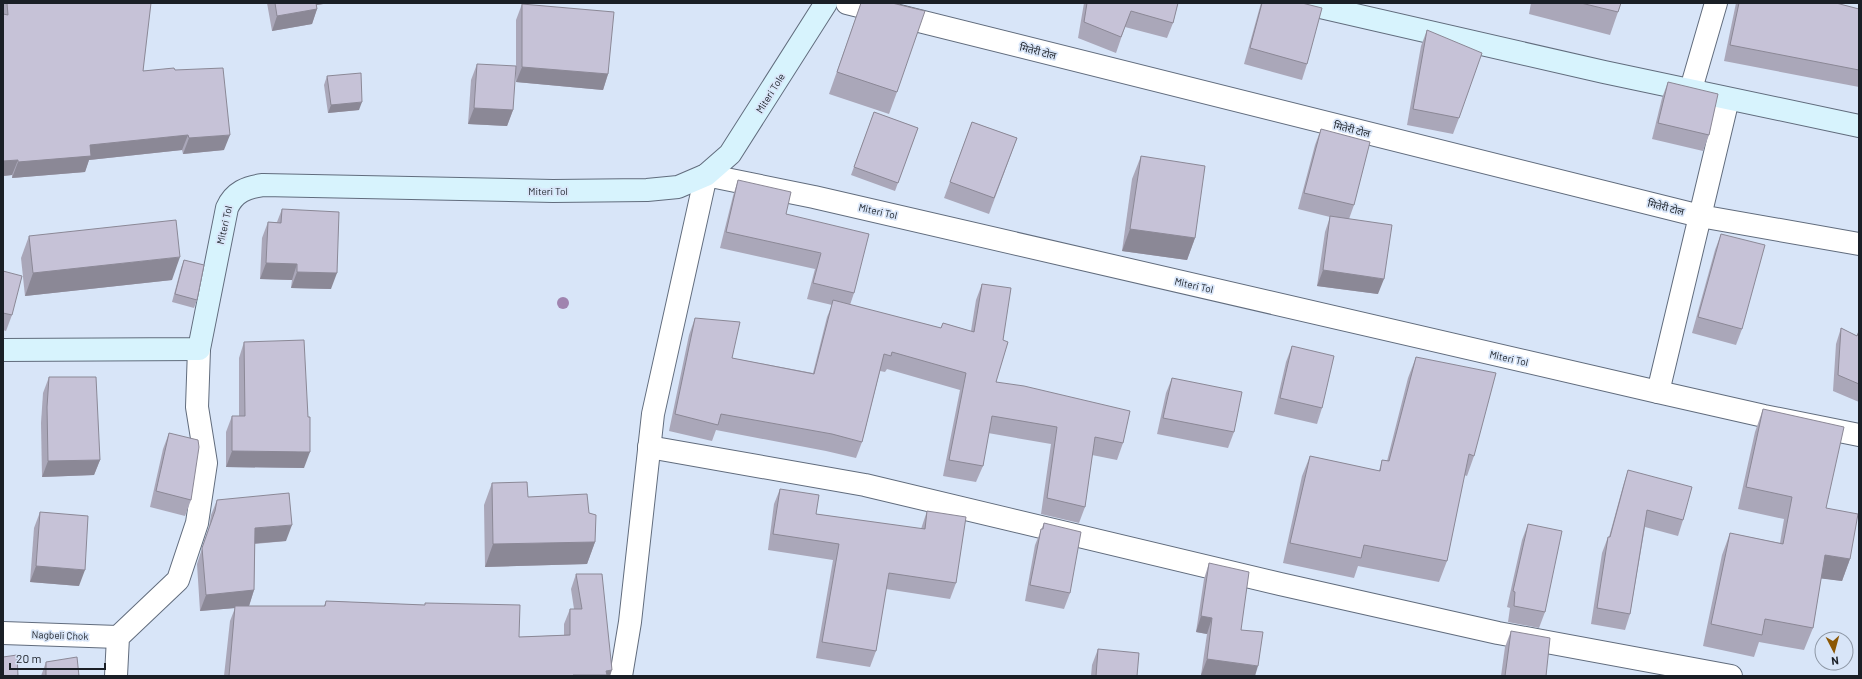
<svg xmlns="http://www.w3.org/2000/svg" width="1862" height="679" viewBox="0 0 1862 679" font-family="Barlow,'Noto Sans Devanagari',sans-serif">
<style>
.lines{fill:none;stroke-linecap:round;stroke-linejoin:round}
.street-casing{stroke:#616c7d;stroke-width:24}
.secondary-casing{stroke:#616c7d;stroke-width:24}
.street{stroke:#fff;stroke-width:22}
.secondary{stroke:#d7f3fd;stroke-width:22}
.tree{fill:#a084af}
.wall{fill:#aaa7b9}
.shaded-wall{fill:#8b8896}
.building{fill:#c6c2d7;stroke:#8b8896}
.labels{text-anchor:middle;stroke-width:3.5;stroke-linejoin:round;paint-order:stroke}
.street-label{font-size:10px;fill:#1a1f26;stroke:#d8e5f8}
</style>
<rect width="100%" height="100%" fill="#d8e5f8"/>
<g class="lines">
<!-- street casing -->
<g class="street-casing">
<g id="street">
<polyline points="847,3 1700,216 1859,244"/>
<polyline points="1691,89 1716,3"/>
<polyline points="1658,392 1728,99"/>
<polyline points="649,447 865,485 1280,584 1498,633 1731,676"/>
<polyline points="3,633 118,637"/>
<polyline points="116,676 118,637 178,580 197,523 206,463 197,407 199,349"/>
<polyline points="621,676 630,622 653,414 706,175 814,197 1658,392 1764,416 1859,435"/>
</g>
</g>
<!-- secondary casing -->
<g class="secondary-casing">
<g id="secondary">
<polyline points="1303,3 1604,72 1859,126"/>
<path d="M3,350L199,349L227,208C234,192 247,187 263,185L553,191L647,190L678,187L706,175L730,154L826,3"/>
</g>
</g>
<!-- street -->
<use href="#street" class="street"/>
<!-- secondary -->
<use href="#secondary" class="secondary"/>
</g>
<!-- trees -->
<circle class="tree" cx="563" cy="303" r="6"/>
<!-- wall -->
<g class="wall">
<polygon points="3,3 149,3 143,71 175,70 224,150 183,154 182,150 89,160 85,172 12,178 12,175 3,176"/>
<polygon points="267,3 330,3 317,5 317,9 312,24 272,31"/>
<polygon points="861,3 897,92 889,114 829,94"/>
<polygon points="1084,3 1178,3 1173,23 1167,38 1125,27 1116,53 1078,38"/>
<polygon points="1261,3 1302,3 1307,64 1302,80 1244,64"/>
<polygon points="1531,3 1621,3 1618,12 1610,35 1529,14"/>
<polygon points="1736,3 1836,3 1859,9 1859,87 1724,61"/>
<polygon points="522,4 608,74 603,90 516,82 516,20"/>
<polygon points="1427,30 1459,118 1453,134 1407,125 1421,46"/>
<polygon points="477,64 513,110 507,126 468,124 471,80"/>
<polygon points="327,76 359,110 328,113 324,85"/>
<polygon points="1668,82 1709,135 1703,151 1652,139 1662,98"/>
<polygon points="874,112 918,128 895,191 851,175"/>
<polygon points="972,122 1017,138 989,214 944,198"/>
<polygon points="1321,129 1354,205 1349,219 1378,294 1317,286 1325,232 1330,217 1298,209 1315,145"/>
<polygon points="1141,156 1195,238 1187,260 1122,251 1132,179"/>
<polygon points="738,180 786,214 854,293 850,305 941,328 943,323 971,331 976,300 982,284 996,382 1123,443 1117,460 1092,455 1085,507 1079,523 1041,514 1051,444 988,433 983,466 976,482 943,476 960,390 887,369 885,372 880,371 862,442 856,458 826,451 716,430 712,441 669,431 689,335 695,318 732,358 813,373 827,317 832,305 807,299 815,269 720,248 733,196"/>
<polygon points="282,209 331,289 291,288 292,280 260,279 262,238 268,222 277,222"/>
<polygon points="1721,234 1742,329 1736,345 1692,333 1715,250"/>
<polygon points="29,236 172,280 25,296 21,258"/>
<polygon points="184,260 197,300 194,308 172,302 181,268"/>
<polygon points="3,271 12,315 6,331 3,330"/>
<polygon points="1841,328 1857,336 1859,331 1859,402 1833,391 1836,344"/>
<polygon points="244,342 304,468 226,467 226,432 232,416 239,416 239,358"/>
<polygon points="1292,346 1322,408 1317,424 1274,414 1286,362"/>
<polygon points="1416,357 1474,456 1467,476 1464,475 1447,561 1439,582 1358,566 1354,578 1283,563 1302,476 1310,456 1379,471 1382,460 1387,461 1408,378"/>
<polygon points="49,377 100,460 94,475 42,477 41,423 43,393"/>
<polygon points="1172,378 1234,432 1228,448 1157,434 1166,393"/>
<polygon points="1763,409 1826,508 1850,559 1842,581 1821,578 1813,628 1804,650 1759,642 1754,657 1703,646 1722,555 1730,533 1780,543 1784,519 1738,509 1755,432"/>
<polygon points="169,433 191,500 185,516 150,507 163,449"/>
<polygon points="1628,470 1683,520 1678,536 1645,527 1630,614 1625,630 1591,624 1602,553 1608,537 1609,537 1623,486"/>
<polygon points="492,483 528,497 589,513 595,542 587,564 485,567 484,505"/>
<polygon points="780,489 816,514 921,529 927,511 956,583 950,599 886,589 876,651 870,667 816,658 833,560 768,550 774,504"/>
<polygon points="217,500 286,541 255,544 254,590 249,606 324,606 326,601 425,605 425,603 519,637 564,635 564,624 570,609 574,609 571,589 576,574 610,676 224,676 230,621 235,608 200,611 197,564 209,527 211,515"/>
<polygon points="40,512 79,586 30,582 34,528"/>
<polygon points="1044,523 1070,593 1064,609 1025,601 1035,545"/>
<polygon points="1528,524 1545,612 1539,628 1508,622 1510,608 1507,607 1522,540"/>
<polygon points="1209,563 1241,630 1255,676 1209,676 1201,675 1207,634 1196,632 1204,579"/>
<polygon points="1511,631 1546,676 1501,676 1505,647"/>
<polygon points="1098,649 1137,676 1091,676 1092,665"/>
<polygon points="46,662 79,676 41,676"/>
</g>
<!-- shaded-wall -->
<g class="shaded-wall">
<polygon points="310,3 330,3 309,6"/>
<polygon points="317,9 312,24 272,31 277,16"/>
<polygon points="522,67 608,74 603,90 516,82"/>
<polygon points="362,102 359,110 328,113 331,105"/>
<polygon points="474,108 513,110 507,126 468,124"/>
<polygon points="188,135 182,150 89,160 85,172 12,178 18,162 90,145"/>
<polygon points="230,135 224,150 183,154 189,138"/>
<polygon points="18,160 12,175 3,176 3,161"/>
<polygon points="1130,229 1195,238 1187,260 1122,251"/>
<polygon points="180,257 172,280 25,296 33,273"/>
<polygon points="266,263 297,264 292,280 260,279"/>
<polygon points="1323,270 1384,279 1378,294 1317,286"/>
<polygon points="297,272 337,273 331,289 291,288"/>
<polygon points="232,451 310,452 304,468 226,467"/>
<polygon points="100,460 94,475 42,477 48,461"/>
<polygon points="292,525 286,541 249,544 255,528"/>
<polygon points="595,542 587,564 485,567 493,544"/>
<polygon points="1825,555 1850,559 1842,581 1817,578"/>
<polygon points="36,566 85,570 79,586 30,582"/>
<polygon points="254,590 249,606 235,606 235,608 200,611 206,595"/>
<polygon points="1201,616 1212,618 1207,634 1196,632"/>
<polygon points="1207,659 1258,666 1255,676 1209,676 1201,675"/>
<polygon points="612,670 610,676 573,676 573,675"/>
</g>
<!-- building -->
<g class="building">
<polygon points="7,3 151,3 143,71 174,68 175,70 223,68 230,135 189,138 188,135 90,145 91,156 18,162 18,160 3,161 3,14 8,15"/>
<polygon points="275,3 316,3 317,9 277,16"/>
<polygon points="861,3 892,3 925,11 897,92 837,72"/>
<polygon points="1087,3 1178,3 1173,23 1131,11 1121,37 1084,22"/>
<polygon points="1262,3 1302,3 1322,8 1307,64 1250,48"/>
<polygon points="1581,3 1621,3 1618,12"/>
<polygon points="1739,3 1836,3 1859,9 1859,70 1730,45"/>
<polygon points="522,4 614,12 608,74 522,67"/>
<polygon points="1427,30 1482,53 1459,118 1413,109"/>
<polygon points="477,64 516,66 513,110 474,108"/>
<polygon points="361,73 362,102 331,105 327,76"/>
<polygon points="1668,82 1718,94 1709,135 1658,123"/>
<polygon points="874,112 918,128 898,183 854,167"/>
<polygon points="972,122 1017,138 994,198 950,182"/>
<polygon points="1321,129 1370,142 1354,205 1304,193"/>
<polygon points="1141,156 1205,166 1195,238 1130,229"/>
<polygon points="738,180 791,192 786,214 869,234 854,293 813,283 821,253 726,232"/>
<polygon points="282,209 339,212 337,273 297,272 297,264 266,263 268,222 281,223"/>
<polygon points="1330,216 1392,225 1384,279 1323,270"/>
<polygon points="176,220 180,257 33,273 29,236"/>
<polygon points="1721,234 1765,245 1742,329 1698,317"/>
<polygon points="184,260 204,265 197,300 175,294"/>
<polygon points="3,271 22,276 12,315 3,313"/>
<polygon points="982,284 1011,288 1003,340 1008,342 996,382 1024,386 1130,411 1123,443 1095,437 1085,507 1047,498 1057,427 992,416 983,466 949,460 966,373 892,352 891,356 884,354 862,442 832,434 721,414 718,425 675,414 695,318 740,322 732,358 814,374 833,300 941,328 943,323 974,332"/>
<polygon points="1841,328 1857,336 1859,331 1859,384 1838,375"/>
<polygon points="304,340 308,417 310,417 310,452 232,451 232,416 245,416 244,342"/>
<polygon points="1292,346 1334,356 1322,408 1280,398"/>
<polygon points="1416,357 1496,373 1474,456 1469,454 1447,561 1364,545 1361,558 1290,543 1310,456 1380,471 1382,460 1389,461"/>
<polygon points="49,377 96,377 100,460 48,461 47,407"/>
<polygon points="1172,378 1242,392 1234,432 1163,418"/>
<polygon points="1763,409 1844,427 1826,508 1858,514 1850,559 1825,555 1813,628 1765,619 1762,635 1711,624 1730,533 1783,544 1792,497 1746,487"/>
<polygon points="169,433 198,440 199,447 191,500 156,491"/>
<polygon points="1628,470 1692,487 1683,520 1647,510 1630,614 1597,608 1608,537 1610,537"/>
<polygon points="527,482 528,497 587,494 589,513 596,515 595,542 493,544 492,483"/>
<polygon points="780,489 819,495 816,514 925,529 927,511 966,517 956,583 889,573 876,651 822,642 839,544 773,534"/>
<polygon points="289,493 292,525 255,528 254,590 206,595 202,548 215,511 217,500"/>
<polygon points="40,512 88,516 85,570 36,566"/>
<polygon points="1044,523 1081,532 1070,593 1030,585 1041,529 1043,529"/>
<polygon points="1528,524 1562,531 1545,612 1514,606 1515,592 1513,591"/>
<polygon points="1209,563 1249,572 1241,630 1263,632 1258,666 1207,659 1212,618 1201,616"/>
<polygon points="576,574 602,574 612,670 606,671 607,675 573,675 573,676 229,676 235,606 325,606 326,601 425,605 425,603 520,605 519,637 570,635 570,609 582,609"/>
<polygon points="1511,631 1550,638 1546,676 1505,676"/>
<polygon points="1098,649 1139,653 1137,676 1096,676"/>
<polygon points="17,655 18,676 3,676 3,657"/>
<polygon points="77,657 79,676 46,676 46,662"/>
</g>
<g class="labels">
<!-- street labels -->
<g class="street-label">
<text transform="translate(1038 51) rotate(14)" y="4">मितेरी टोल</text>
<text transform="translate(770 93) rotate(-58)" y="4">Miteri Tole</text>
<text transform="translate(1352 129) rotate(14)" y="4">मितेरी टोल</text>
<text x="548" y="195">Miteri Tol</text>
<text transform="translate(1666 207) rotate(14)" y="4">मितेरी टोल</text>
<text transform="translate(878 211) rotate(13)" y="4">Miteri Tol</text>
<text transform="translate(224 225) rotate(-77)" y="4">Miteri Tol</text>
<text transform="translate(1194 285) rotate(13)" y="4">Miteri Tol</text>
<text transform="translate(1509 358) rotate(13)" y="4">Miteri Tol</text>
<text transform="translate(60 635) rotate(2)" y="4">Nagbeli Chok</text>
</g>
</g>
<!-- border -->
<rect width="1862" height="679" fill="none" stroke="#1a1f26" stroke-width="8"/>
<!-- north arrow -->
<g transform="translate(1834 651) rotate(174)"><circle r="19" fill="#d8e5f8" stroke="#8c96a4"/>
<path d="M0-3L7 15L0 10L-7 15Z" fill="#8c5805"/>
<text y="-6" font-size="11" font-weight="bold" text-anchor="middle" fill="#1a1f26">N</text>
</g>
<!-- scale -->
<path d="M10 663v6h95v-6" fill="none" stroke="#1a1f26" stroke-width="2"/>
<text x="16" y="663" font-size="12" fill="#1a1f26" stroke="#d8e5f8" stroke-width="3" paint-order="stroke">20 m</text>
</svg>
